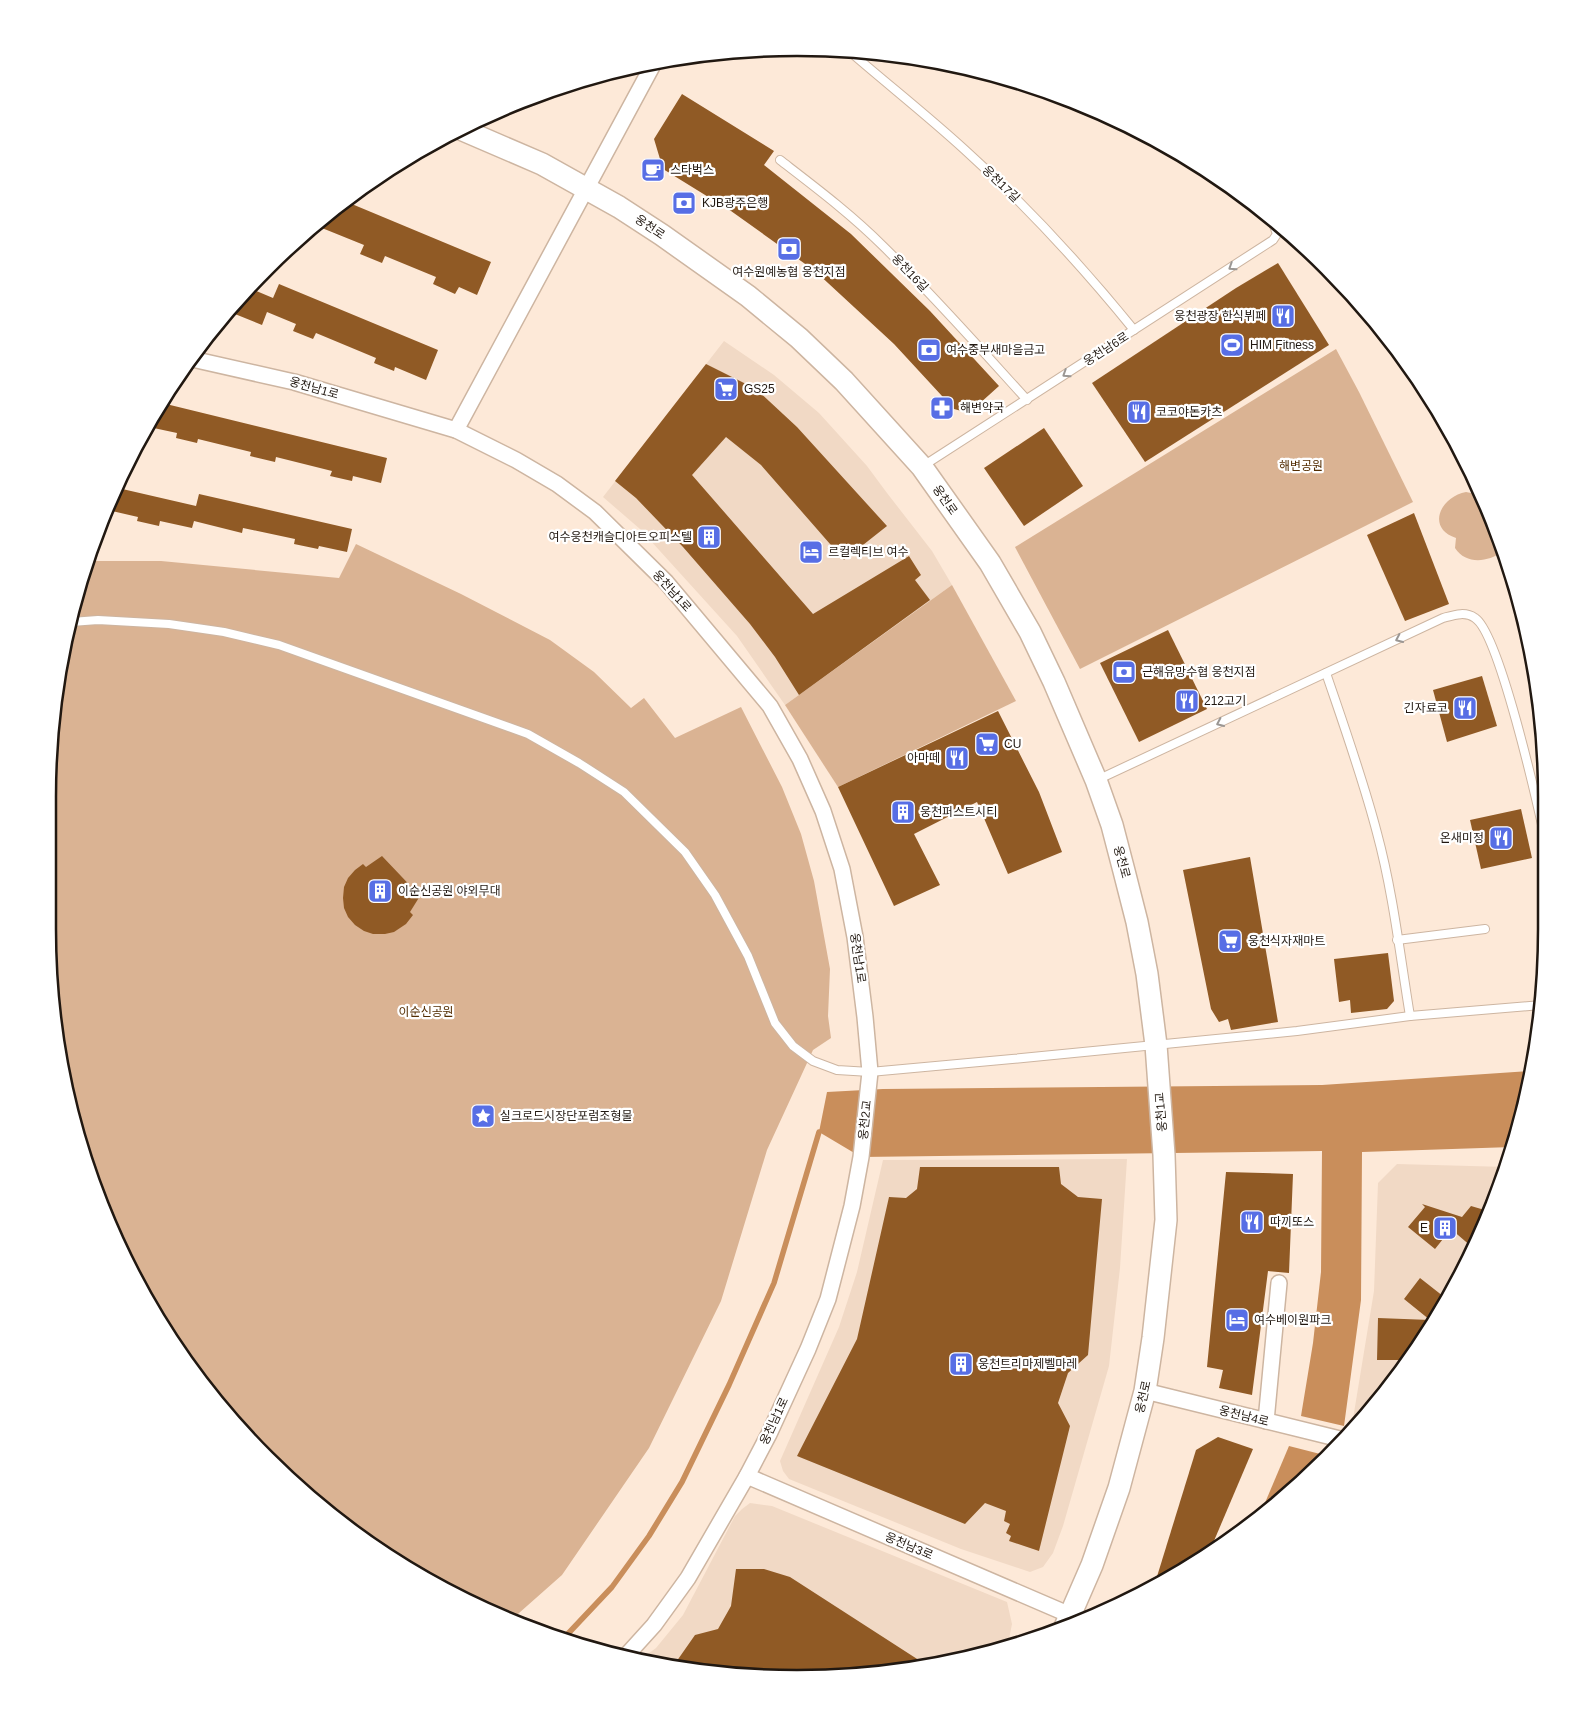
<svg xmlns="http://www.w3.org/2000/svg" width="1594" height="1726" viewBox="0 0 1594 1726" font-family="Arial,'Noto Sans KR',sans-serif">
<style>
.built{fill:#f1d9c5}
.green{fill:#dab393}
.water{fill:#c98e5b}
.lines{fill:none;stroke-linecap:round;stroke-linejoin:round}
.stream{stroke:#c98e5b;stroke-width:5.5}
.building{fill:#905a25}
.lane-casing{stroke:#cdb5a1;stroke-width:10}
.street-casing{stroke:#cdb5a1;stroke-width:18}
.secondary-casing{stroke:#cdb5a1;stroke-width:24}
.lane{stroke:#fff;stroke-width:8}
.street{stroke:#fff;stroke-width:15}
.secondary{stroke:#fff;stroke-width:21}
.oneway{stroke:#9b9794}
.labels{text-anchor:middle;stroke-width:4.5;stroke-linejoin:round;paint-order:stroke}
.poi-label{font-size:12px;fill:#211811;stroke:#fff;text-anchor:start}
.street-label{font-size:12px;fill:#211811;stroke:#fff}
.park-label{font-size:12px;fill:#532d02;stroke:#fff}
.rim{fill:none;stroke:#211811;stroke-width:2.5}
</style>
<rect width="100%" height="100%" fill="#fde9d8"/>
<!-- built -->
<g class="built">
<polygon points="724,341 774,375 819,413 867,466 887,493 932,551 952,585 785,705 737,636 640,529 603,497"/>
<polygon points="1127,1159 1120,1268 1109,1366 1063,1526 1053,1553 1043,1567 1030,1572 961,1549 789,1479 783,1471 780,1461 839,1327 857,1272 883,1160"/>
<polygon points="1397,1164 1507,1167 1446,1304 1357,1426 1352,1425 1374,1291 1378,1183"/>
<polygon points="750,1503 772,1506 1007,1602 1012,1624 1008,1644 943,1664 846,1677 748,1677 641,1659 656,1648 683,1615 735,1516 742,1509"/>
</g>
<!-- green -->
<g class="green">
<polygon points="1336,349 1359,392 1413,502 1080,669 1015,547"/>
<path d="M1466,492L1481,495L1490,510L1502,552C1488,562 1466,565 1455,548L1456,538C1426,528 1440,497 1466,492Z"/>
<polygon points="356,544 461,594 550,640 594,672 631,708 644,698 675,738 741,707 782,787 801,834 814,881 830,969 828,1016 831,1038 813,1050 767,1150 721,1301 649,1448 562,1575 510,1621 423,1578 303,1493 203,1385 125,1260 87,1170 62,1076 48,929 49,748 62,650 89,561 161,561 339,578"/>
<polygon points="952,585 1016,701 838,787 785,705"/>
</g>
<!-- water -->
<g class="water">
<polygon points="1530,1071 1512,1147 1362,1152 1361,1300 1344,1426 1301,1416 1313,1343 1321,1272 1322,1151 861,1157 819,1132 827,1092 883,1089 1322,1085"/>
<polygon points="1289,1446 1328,1456 1291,1492 1259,1517"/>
</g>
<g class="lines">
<!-- stream -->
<polyline class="stream" points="563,1639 612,1587 649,1536 682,1482 729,1385 774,1283 819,1132"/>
</g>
<!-- building -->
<g class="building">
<polygon points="682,94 774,151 764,165 851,234 930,311 999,386 969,413 954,409 894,344 815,271 731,211 663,169 654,139"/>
<polygon points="347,202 491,262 477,295 459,287 455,294 433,284 436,277 385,256 382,263 360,254 364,245 317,226"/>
<polygon points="1278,263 1329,345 1145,462 1092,383 1236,288"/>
<polygon points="279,284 438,350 426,380 395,367 394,371 374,363 376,358 316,333 313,339 293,331 296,324 267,312 262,325 230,312 249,288 273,298"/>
<polygon points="706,364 756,389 797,427 887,526 844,560 761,465 726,437 692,475 813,614 909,556 921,575 915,580 930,600 799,695 775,657 750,624 683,547 636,498 615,481"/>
<polygon points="162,403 387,458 381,483 353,476 352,481 330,476 332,471 276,457 275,462 250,456 251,452 198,439 197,443 176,438 177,433 149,427"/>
<polygon points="1044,428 1083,486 1024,526 984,468"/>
<polygon points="118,488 196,506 199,494 352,529 347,552 319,546 318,549 294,544 295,539 243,528 242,533 194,521 192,528 160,521 159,526 137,521 138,517 112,511"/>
<polygon points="1414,513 1449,604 1405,621 1367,535"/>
<polygon points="1168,630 1207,709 1139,742 1100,663"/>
<polygon points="1482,676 1497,726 1447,742 1433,690"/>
<polygon points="998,711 1039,792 1062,852 1008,874 977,802 914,834 940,885 894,906 838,787"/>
<polygon points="1521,809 1532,858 1481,869 1470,820"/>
<polygon points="382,856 420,896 410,912 413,915 406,924 394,932 385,934 373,934 364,931 355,925 348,917 344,908 343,898 344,887 348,878 355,870 363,864 366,867"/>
<polygon points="1250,857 1278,1022 1231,1030 1228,1019 1219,1022 1211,1009 1183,870"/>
<polygon points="1388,953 1394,1001 1387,1009 1351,1013 1350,1000 1339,1002 1334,959"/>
<polygon points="920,1167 1059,1167 1061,1184 1078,1197 1102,1199 1088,1355 1068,1373 1058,1403 1070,1426 1039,1551 1009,1541 1011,1536 1006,1533 1010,1524 1004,1521 1006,1511 985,1503 965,1524 797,1456 857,1339 889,1197 906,1198 917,1189"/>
<polygon points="1226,1172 1293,1174 1289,1273 1268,1271 1252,1395 1219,1388 1223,1370 1207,1367"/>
<polygon points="1422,1204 1462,1217 1471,1206 1488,1211 1472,1247 1451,1229 1435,1249 1408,1227 1425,1207"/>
<polygon points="1420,1278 1448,1300 1446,1304 1405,1360 1377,1360 1378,1318 1430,1320 1404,1299"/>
<polygon points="1218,1437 1253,1449 1208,1555 1155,1583 1196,1450"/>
<polygon points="736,1569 764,1569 790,1577 928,1666 846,1677 748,1677 674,1665 695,1635 718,1629 731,1606"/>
</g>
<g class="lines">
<!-- lane casing -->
<g class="lane-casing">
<g id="lane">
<path d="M856,53L855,56C891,87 929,117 965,150C1026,205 1082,266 1134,330"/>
<path d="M780,160C815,187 851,214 883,246C933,295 980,348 1027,400"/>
<polyline points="923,466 1273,240 1277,234 1273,223"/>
<polyline points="71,622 98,620 169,624 224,632 279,645 528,734 579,763 624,792 685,852 715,895 748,956 775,1023 793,1046 813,1061 837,1070 870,1072 1012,1059 1297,1031 1410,1016 1541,1005"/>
<path d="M1326,673C1344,726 1363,779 1377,833C1393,892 1400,955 1410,1016"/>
<path d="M1097,780L1443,618C1454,615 1465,611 1475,618C1499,633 1537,802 1545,838"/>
<polyline points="1397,940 1485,929"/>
</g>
</g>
<!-- street casing -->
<g class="street-casing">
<g id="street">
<polyline points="192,359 294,382 456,430 516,460 557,484 595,512 666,582 770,706 800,759 823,811 842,869 855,937 865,1017 870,1072 861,1157 852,1206 828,1299 808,1349 769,1434 747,1476 688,1578 654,1625 625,1657"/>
<polyline points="456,430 655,61"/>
<polyline points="1145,1391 1344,1440"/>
<polyline points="1266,1421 1279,1283"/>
<polyline points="747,1476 1084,1621"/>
</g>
</g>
<!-- secondary casing -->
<g class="secondary-casing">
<polyline id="secondary" points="463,130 542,164 619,207 662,235 748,296 799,338 844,381 922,467 990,563 1030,632 1054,682 1096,780 1112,825 1124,871 1137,922 1147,974 1156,1045 1164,1155 1166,1220 1153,1338 1145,1391 1119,1488 1092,1565 1065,1627"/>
</g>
<!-- lane -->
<use href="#lane" class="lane"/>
<!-- street -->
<use href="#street" class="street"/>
<!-- secondary -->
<use href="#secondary" class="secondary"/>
</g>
<!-- one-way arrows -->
<defs><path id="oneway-chevron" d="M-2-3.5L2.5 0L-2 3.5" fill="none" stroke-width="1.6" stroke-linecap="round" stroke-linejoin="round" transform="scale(1.25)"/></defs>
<g class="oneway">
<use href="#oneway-chevron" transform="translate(1232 267) rotate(147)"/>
<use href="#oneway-chevron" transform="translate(1066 374) rotate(147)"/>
<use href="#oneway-chevron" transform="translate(1399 639) rotate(155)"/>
<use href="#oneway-chevron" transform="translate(1220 723) rotate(155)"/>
</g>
<!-- icons -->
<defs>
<g id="cafe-square" transform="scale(1.25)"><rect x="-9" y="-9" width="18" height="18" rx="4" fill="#576ee5" stroke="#fff"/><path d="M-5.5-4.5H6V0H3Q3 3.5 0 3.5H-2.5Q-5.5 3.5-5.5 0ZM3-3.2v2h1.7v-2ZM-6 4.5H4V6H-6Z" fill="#fff"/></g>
<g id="bank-square" transform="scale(1.25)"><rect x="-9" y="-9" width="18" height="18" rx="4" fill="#576ee5" stroke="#fff"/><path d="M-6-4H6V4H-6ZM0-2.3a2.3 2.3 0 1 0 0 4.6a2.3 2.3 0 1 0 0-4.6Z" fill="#fff"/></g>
<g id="restaurant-square" transform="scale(1.25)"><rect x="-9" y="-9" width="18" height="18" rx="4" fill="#576ee5" stroke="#fff"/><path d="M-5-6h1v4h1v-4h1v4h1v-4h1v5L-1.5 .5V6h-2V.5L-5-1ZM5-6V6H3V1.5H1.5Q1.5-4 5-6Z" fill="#fff"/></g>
<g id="stadium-square" transform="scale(1.25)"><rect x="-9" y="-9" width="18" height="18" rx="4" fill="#576ee5" stroke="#fff"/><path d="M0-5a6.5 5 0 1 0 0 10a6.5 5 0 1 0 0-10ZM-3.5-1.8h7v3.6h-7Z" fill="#fff"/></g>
<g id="supermarket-square" transform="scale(1.25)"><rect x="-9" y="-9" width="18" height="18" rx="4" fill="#576ee5" stroke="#fff"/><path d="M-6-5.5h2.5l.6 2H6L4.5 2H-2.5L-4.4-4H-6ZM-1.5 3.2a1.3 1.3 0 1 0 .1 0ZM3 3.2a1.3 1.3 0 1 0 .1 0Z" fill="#fff"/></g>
<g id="pharmacy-square" transform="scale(1.25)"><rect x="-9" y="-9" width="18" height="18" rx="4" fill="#576ee5" stroke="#fff"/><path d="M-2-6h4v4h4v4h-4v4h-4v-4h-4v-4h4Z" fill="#fff"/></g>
<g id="building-square" transform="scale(1.25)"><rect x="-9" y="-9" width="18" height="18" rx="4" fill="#576ee5" stroke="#fff"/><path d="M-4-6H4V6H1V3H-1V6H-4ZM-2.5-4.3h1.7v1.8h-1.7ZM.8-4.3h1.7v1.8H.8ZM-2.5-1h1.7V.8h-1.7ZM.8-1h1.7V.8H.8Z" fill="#fff"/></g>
<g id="hotel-square" transform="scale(1.25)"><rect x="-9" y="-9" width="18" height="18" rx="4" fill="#576ee5" stroke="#fff"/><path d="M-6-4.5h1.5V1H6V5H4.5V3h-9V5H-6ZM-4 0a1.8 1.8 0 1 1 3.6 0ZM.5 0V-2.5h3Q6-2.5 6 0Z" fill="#fff"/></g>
<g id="sight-square" transform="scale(1.25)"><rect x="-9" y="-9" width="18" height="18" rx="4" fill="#576ee5" stroke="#fff"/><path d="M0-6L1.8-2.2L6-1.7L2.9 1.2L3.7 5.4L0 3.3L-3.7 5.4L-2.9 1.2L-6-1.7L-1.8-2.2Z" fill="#fff"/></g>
</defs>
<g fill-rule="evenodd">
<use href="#cafe-square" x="653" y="170"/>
<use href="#bank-square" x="684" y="203"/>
<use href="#bank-square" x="789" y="249"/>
<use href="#restaurant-square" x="1283" y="316"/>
<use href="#stadium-square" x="1232" y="345"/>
<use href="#bank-square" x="929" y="350"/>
<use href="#supermarket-square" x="726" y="389"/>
<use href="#pharmacy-square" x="942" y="408"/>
<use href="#restaurant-square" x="1139" y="412"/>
<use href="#building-square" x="709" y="537"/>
<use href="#hotel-square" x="811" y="552"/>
<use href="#bank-square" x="1124" y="672"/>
<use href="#restaurant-square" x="1187" y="701"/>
<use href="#restaurant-square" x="1465" y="708"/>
<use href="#supermarket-square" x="987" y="744"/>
<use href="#restaurant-square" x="957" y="758"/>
<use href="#building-square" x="903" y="812"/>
<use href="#restaurant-square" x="1501" y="838"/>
<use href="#building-square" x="380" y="891"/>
<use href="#supermarket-square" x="1230" y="941"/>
<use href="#sight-square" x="483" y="1116"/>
<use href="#restaurant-square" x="1252" y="1222"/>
<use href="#building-square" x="1445" y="1228"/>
<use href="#hotel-square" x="1237" y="1320"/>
<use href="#building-square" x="961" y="1364"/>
</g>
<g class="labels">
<!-- poi labels -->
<g class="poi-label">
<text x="670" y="174">스타벅스</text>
<text x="702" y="207">KJB광주은행</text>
<text x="789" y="276" text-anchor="middle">여수원예농협 웅천지점</text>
<text x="1266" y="320" text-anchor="end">웅천광장 한식뷔페</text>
<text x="1250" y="349">HIM Fitness</text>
<text x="946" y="354">여수중부새마을금고</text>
<text x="744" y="393">GS25</text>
<text x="960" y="412">해변약국</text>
<text x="1156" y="416">코코야돈카츠</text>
<text x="692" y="541" text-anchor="end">여수웅천캐슬디아트오피스텔</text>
<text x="828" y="556">르컬렉티브 여수</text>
<text x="1142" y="676">근해유망수협 웅천지점</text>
<text x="1204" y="705">212고기</text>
<text x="1448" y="712" text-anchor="end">긴자료코</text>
<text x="1004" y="748">CU</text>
<text x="940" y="762" text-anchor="end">아마떼</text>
<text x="920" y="816">웅천퍼스트시티</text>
<text x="1484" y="842" text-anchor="end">온새미정</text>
<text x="398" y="895">이순신공원 야외무대</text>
<text x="1248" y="945">웅천식자재마트</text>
<text x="500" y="1120">실크로드시장단포럼조형물</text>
<text x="1270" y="1226">따끼또스</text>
<text x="1428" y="1232" text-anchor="end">E</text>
<text x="1254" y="1324">여수베이원파크</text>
<text x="978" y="1368">웅천트리마제벨마레</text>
</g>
<!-- street labels -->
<g class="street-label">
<text transform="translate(1001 184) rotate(44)" y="4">웅천17길</text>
<text transform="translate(650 227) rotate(34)" y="4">웅천로</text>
<text transform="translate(910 273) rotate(46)" y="4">웅천16길</text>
<text transform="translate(1106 349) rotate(-33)" y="4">웅천남6로</text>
<text transform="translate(314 388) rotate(16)" y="4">웅천남1로</text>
<text transform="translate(945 500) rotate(55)" y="4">웅천로</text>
<text transform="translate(672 591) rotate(48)" y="4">웅천남1로</text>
<text transform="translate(1122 862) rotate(75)" y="4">웅천로</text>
<text transform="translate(858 958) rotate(82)" y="4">웅천남1로</text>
<text transform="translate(1161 1112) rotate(-94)" y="4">웅천1교</text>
<text transform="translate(865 1120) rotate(-84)" y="4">웅천2교</text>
<text transform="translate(1143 1397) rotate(-77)" y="4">웅천로</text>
<text transform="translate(1244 1416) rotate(14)" y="4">웅천남4로</text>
<text transform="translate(774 1421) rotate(-65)" y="4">웅천남1로</text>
<text transform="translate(909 1546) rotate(23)" y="4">웅천남3로</text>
</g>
<!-- park labels -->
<g class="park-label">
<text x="1301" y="470">해변공원</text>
<text x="426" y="1016">이순신공원</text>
</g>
</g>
<!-- crop -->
<path d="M0 0H1594V1726H0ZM797 56H797A741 741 0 0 1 1538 797V929A741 741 0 0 1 797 1670H797A741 741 0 0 1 56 929V797A741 741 0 0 1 797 56Z" fill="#fff" fill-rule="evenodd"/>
<path class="rim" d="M797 56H797A741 741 0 0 1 1538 797V929A741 741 0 0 1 797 1670H797A741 741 0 0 1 56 929V797A741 741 0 0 1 797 56Z"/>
</svg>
